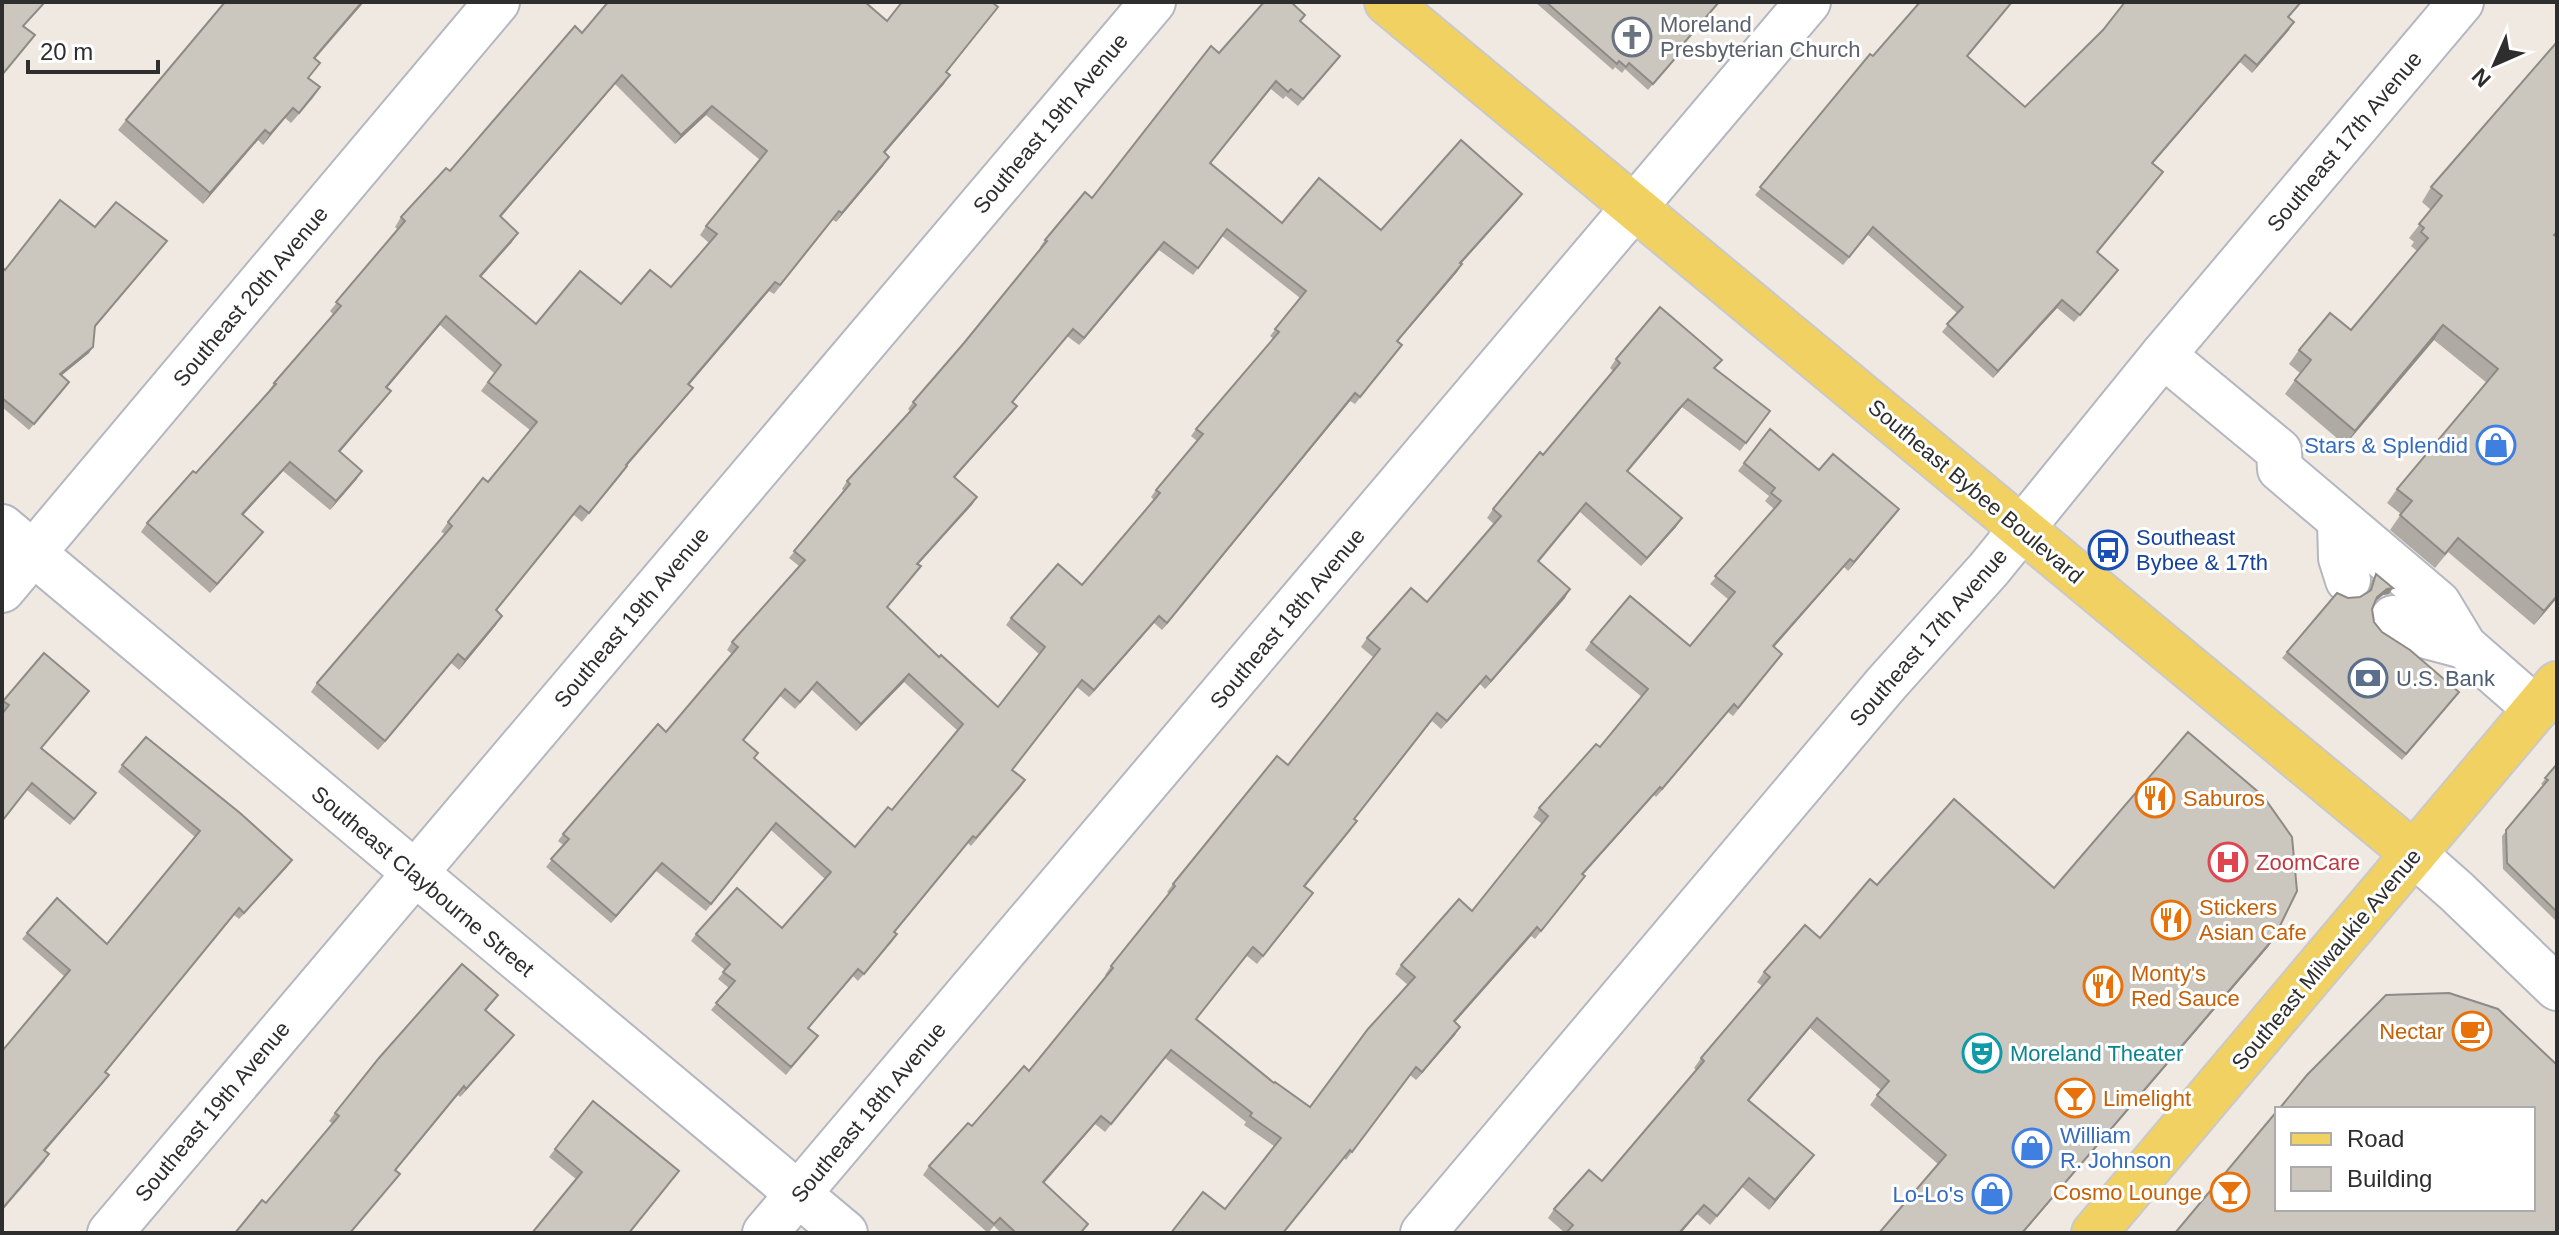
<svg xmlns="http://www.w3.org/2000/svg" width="2559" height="1235" viewBox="0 0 2559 1235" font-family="Helvetica,sans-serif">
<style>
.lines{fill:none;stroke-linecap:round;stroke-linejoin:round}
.minor-casing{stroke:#b4b7c1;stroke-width:48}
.major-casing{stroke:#c9c9c9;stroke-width:48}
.minor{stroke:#fff;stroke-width:44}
.major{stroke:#f2d163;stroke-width:44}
.wall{fill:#afaba4;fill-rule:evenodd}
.shaded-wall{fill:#8e8b86}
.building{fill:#cbc7bf;stroke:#8e8b86;stroke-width:2;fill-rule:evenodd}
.labels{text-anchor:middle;stroke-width:6;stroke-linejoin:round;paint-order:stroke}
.worship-label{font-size:22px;fill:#5b616d;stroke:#fff;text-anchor:start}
.street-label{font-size:22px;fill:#2e2e2e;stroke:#fff}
.shop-label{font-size:22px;fill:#366cbe;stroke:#fff;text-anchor:end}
.transit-label{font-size:22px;fill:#164399;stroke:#fff;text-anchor:start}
.service-label{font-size:22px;fill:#4e5e75;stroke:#fff;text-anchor:start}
.food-label{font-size:22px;fill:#c56008;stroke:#fff;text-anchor:start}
.health-label{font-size:22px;fill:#be3a42;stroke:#fff;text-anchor:start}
.culture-label{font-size:22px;fill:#0d838f;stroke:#fff;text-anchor:start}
</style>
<rect width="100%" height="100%" fill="#efe9e1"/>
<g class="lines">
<!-- minor casing -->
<g class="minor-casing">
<g id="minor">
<polyline points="2163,355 2279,451 2280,469 2438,603 2464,646 2536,709"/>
<polyline points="2340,521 2341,558 2348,580"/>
<polyline points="2,527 845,1233"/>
<polyline points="2,590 497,2"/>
<polyline points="2393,618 2411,632 2464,646"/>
<polyline points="2414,854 2456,891 2557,988"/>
<polyline points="110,1233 1153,2"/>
<polyline points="765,1233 1808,2"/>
<polyline points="1423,1233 1886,684 1989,569 2163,355 2461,2"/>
</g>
</g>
<!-- major casing -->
<g class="major-casing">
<g id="major">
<polyline points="1387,2 2414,854"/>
<polyline points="2094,1233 2557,684"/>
</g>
</g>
<!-- minor -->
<use href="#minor" class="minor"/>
<!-- major -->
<use href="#major" class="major"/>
</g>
<!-- wall -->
<g class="wall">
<polygon points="225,2 364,2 315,59 309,78 320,87 313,98 291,123 285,118 263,145 258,140 203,204 118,130 126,120"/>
<polygon points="1535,2 1720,2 1683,45 1681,53 1648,90 1625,69 1622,73 1615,67 1613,70"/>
<path d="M994,3L998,7L947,72L944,84L885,153L883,166L836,222L833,220L774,294L769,291L689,385L686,397L627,466L621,475L582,522L574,515L496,611V625L459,670L451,663L378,750L311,692L317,683L445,534L441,532L448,522L488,482L530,430L481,391L494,373L440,325L387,388L391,391L384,400L340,452L362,471L356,480L330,510L283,471L243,515L263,532L256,541L210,593L141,532L147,523L196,473L269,393L268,392L274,383L333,314L330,311L397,229L395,227L401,217L450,171L582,33L887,21ZM615,84L675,144L706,115L760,160L706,226L700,235L709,243L671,287L621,304L536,324L481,276L512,242L501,217Z"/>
<polygon points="2289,18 2289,30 2252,73 2240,62 2153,163 2163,172 2097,252 2113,277 2074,322 2057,308 1993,378 1942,332 1957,313 1868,235 1843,265 1755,195 1873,56 1968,56 2025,107"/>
<path d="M1301,22L1340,56L1298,106L1286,96L1283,99L1271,89L1210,164L1282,223L1381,230L1517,201L1461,264L1457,272L1398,341L1402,345L1355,404L1350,401L1162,630L1154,623L1089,697L1077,687L1012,770L1025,780L1020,788L971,846L968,843L895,932L897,934L892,942L858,981L853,976L809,1028L818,1036L786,1075L711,1010L729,988L718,979L725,970L691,941L696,934L782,928L825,879L771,830L706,911L656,871L611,923L546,867L563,845L558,841L563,834L666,732L732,654L727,650L732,642L799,566L789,558L844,491L842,489L847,481L910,411L908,409L913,402L964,343L1041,248L1040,247L1045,240L1092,198L1219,53ZM1222,236L1300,298L1270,336L1274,339L1196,429L1191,436L1197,441L1156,490L1151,497L1154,500L1082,585L1011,618L1006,625L1039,654L998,707L939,657L887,608L915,574L918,564L977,497L954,478L1012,413L1017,406L1013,402L1067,336L1079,345L1159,250L1193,275ZM904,682L958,731L892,810L855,847L754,758L743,741L780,696L795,709L812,690L856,731Z"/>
<polygon points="2557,42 2557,234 2555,236 2557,237 2557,598 2534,625 2448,552 2435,568 2390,530 2401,514 2387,503 2397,489 2487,383 2434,340 2345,445 2285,394 2300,373 2289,364 2299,350 2351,330 2417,251 2411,246 2414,242 2409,238 2431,210 2422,202 2431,187"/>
<polygon points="95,227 167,241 95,327 89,353 61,375 65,388 29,430 2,407 2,267 5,270"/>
<polygon points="1616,359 1715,369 1770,411 1740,451 1682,407 1627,472 1676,527 1641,566 1580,512 1539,562 1565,598 1485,689 1480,684 1441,729 1432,721 1355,819 1351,830 1305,887 1307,902 1257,964 1247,956 1196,1019 1274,1083 1310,1107 1408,985 1395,974 1401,965 1472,911 1542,824 1533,817 1539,808 1600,747 1642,697 1585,650 1591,642 1690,646 1729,600 1710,584 1774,509 1765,501 1769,496 1738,471 1744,463 1819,470 1893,517 1848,571 1844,567 1774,647 1776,662 1733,716 1728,712 1656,797 1654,795 1583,875 1579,884 1535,939 1531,936 1455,1022 1455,1035 1416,1080 1410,1075 1346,1160 1344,1158 1225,1209 1274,1146 1244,1125 1246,1122 1165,1058 1105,1132 1095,1124 1044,1183 1085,1233 1001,1233 994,1226 988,1233 923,1175 929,1166 972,1126 1029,1071 1106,976 1105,975 1111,966 1169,894 1167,892 1173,884 1288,765 1373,657 1361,647 1367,638 1427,602 1494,524 1487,518 1493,509 1543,455 1613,371 1610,368"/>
<polygon points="2376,574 2389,594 2383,595 2376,601 2372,609 2374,622 2382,632 2455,698 2402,760 2282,658 2287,652 2368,592 2372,580"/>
<polygon points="44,653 89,691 41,748 91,799 70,825 27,790 4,712 2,710 2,703"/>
<polygon points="2557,764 2557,922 2503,869 2502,836 2544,786 2541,784"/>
<polygon points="122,765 287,867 239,919 234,915 105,1073 104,1082 45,1150 45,1161 2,1211 2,1051 64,976 22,939 27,933 107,944 195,837 118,772"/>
<polygon points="1877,885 2054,888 2274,938 2268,947 2023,1233 1879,1233 1938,1164 1870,1105 1881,1090 1810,1028 1749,1100 1807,1164 1769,1210 1742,1187 1710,1225 1697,1214 1681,1233 1565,1233 1548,1218 1554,1209 1602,1181 1696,1070 1694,1068 1701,1058 1762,986 1757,982 1764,972 1820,938"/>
<polygon points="498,995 486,1011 508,1043 460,1097 458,1095 396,1170 394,1182 266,1203 333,1124 329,1121 335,1113"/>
<polygon points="555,1149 679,1171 674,1179 576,1179 549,1157"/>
</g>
<!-- shaded-wall -->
<g class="shaded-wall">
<polygon points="362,2 364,2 306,68 314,58"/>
<polygon points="2294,22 2289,30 2252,73 2257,65"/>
<polygon points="2245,55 2240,62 2147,170 2152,163"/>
<polygon points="622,75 615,84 493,226 500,216"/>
<polygon points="950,75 944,84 877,162 884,152"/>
<polygon points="712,106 706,115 675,144 681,135"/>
<polygon points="293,108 285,118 263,145 270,134"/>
<polygon points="265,130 258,140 203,204 210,193"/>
<polygon points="889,157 883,166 836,222 842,213"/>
<polygon points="1522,194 1517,201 1455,270 1460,263"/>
<polygon points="518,233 512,242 474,285 480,276"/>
<polygon points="1164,242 1159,250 1079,345 1084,338"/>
<polygon points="1462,264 1457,272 1392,348 1397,341"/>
<polygon points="775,282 769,291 682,393 688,384"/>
<polygon points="2062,300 2057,308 1993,378 1998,371"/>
<polygon points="446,316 440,325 380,396 386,387"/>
<polygon points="2443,325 2434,340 2345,445 2355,431"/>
<polygon points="93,347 89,353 56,380 60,374"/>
<polygon points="693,388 686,397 619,474 626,465"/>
<polygon points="391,391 384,400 333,460 339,451"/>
<polygon points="1355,393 1350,401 1162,630 1167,623"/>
<polygon points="1688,399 1682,407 1621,480 1677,411"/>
<polygon points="1017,406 1012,413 949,484 954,477"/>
<polygon points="290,462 283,471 236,523 242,514"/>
<polygon points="362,471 356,480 330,510 336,501"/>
<polygon points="977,497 972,505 912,571 917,564"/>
<polygon points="1899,509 1893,517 1848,571 1854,562"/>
<polygon points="1682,518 1676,527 1641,566 1647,558"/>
<polygon points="263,532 256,541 210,593 217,584"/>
<polygon points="1850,559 1844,567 1767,655 1773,646"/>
<polygon points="2393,588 2389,594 2383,595 2373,603 2377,597 2387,589"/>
<polygon points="1570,589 1565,598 1485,689 1491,681"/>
<polygon points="2557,596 2557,598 2534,625 2544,611"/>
<polygon points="502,616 496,625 459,670 465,660"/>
<polygon points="1159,616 1154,623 1089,697 1094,690"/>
<polygon points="458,654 451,663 378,750 385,741"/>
<polygon points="909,674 904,682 856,731 861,724"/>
<polygon points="1486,676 1480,684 1441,729 1447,721"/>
<polygon points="1734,704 1728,712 1656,797 1662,789"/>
<polygon points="1660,787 1654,795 1576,882 1582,874"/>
<polygon points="292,860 287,867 239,919 244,913"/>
<polygon points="662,863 656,871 611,923 616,916"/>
<polygon points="1537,927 1531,936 1448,1030 1454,1021"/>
<polygon points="2274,938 2268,947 2023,1233 2022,1233"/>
<polygon points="1817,1018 1810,1028 1742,1109 1748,1100"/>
<polygon points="1460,1027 1455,1035 1416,1080 1422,1072"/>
<polygon points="514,1035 508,1043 460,1097 466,1089"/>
<polygon points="109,1075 104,1082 40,1157 44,1150"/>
<polygon points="1101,1116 1095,1124 1037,1191 1043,1182"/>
<polygon points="1814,1155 1807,1164 1769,1210 1775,1200"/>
<polygon points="1704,1205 1697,1214 1681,1233 1679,1233"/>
</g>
<!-- building -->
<g class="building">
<polygon points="2,2 45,2 23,26 35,35 2,75"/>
<polygon points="225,2 362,2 314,58 320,63 308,78 320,87 299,113 293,108 270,134 265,130 210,193 126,120"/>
<path d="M608,2H865L887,21L902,2H994L993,3L998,7L946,72L950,75L884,152L889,157L842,213L839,211L780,285L775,282L688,384L693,388L626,465L627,466L589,513L580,506L496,610L502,616L465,660L458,654L385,741L317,683L452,526L448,522L483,478L488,482L537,422L488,382L501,365L446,316L386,387L391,391L339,451L362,471L336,501L290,462L242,514L263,532L217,584L147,523L193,471L196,473L276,384L274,383L341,306L336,302L405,221L401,217L446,168L450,171L575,26L582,33ZM622,75L681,135L712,106L767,151L706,226L717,234L671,287L650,270L621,304L580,271L536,324L480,276L518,233L500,216Z"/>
<path d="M1264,2H1291L1305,15L1300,21L1340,56L1303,99L1291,89L1288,92L1276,81L1210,163L1282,223L1319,178L1381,230L1461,140L1522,194L1460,263L1462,264L1397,341L1402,345L1360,397L1355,393L1167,623L1159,616L1094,690L1082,680L1012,770L1025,780L976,838L973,836L894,932L897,934L864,974L858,969L808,1028L818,1036L791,1067L716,1003L735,981L723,972L730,964L696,934L737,888L782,928L831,872L776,823L711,904L662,863L616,916L551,859L569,839L563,834L658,724L666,732L738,647L732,642L805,560L794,551L850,484L847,481L916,405L913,402L964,343L1047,241L1045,240L1085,192L1092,198L1211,46L1219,53ZM1227,229L1306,291L1275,329L1279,332L1196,429L1203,434L1156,490L1160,493L1082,585L1058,564L1011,618L1045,647L998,707L941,655L939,657L887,607L921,566L917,564L977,497L954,477L1017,406L1012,402L1073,329L1084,338L1164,242L1198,268ZM909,674L963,724L892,810L888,807L855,847L754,758L758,753L743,740L785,689L800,702L817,682L861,724Z"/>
<polygon points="1546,2 1719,2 1683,44 1685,47 1653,84 1629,63 1626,67 1619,61 1617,64"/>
<polygon points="1920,2 2012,2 1967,56 2025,107 2103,30 2125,2 2301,2 2288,17 2294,22 2257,65 2245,55 2152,163 2163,172 2097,252 2118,270 2080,315 2062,300 1998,371 1947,324 1963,307 1873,227 1849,257 1760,187 1870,54 1873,56"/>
<polygon points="2557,42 2557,232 2554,235 2557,237 2557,596 2544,611 2458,538 2445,554 2400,515 2412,501 2397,489 2498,369 2443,325 2355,431 2295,380 2311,360 2299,350 2330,313 2351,330 2428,238 2421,232 2424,228 2419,224 2442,196 2431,187"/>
<polygon points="60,200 95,227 116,202 167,241 95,326 93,347 60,374 69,382 34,424 2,398 2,267 5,270"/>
<polygon points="1660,307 1722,360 1714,368 1770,411 1746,443 1688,399 1677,411 1627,471 1682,518 1647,558 1586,503 1538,561 1570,589 1491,681 1486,676 1447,721 1437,713 1354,819 1357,821 1304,886 1313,893 1263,956 1253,947 1196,1019 1274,1083 1275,1082 1310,1107 1368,1029 1415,977 1401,965 1459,899 1472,911 1548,816 1539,808 1596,744 1600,747 1648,689 1591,642 1630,596 1690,646 1735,592 1715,576 1781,501 1771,493 1775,488 1744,463 1770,429 1819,470 1833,454 1899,509 1854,562 1850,559 1773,646 1782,654 1738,708 1734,704 1662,789 1660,787 1582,874 1585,876 1541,931 1537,927 1454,1021 1460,1027 1422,1072 1416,1067 1352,1152 1350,1150 1283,1233 1171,1233 1203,1192 1225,1209 1281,1138 1250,1116 1252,1113 1171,1050 1111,1124 1101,1116 1043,1182 1088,1224 1082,1231 1085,1233 1016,1233 1000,1218 994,1224 929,1166 968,1123 972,1126 1024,1066 1029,1071 1113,968 1111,966 1175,886 1173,884 1277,756 1288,765 1380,649 1367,638 1411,588 1427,602 1501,516 1493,509 1540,452 1543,455 1620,363 1616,359"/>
<polygon points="2376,574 2393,588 2387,589 2377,597 2372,609 2374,622 2382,632 2410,650 2459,692 2406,754 2287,652 2337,593 2348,598 2360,597 2371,590"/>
<polygon points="44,653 89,691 41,748 96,793 74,819 32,783 2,821 2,714 9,705 3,701"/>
<polygon points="2188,732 2263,796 2292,837 2297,891 2274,938 2022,1233 1879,1233 1946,1155 1877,1095 1889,1081 1817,1018 1748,1100 1814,1155 1775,1200 1749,1178 1717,1216 1704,1205 1679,1233 1566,1233 1573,1225 1554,1209 1589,1170 1602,1181 1704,1061 1701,1058 1770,977 1764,972 1805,925 1820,938 1870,879 1877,885 1954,799 2054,888"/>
<polygon points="146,737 240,813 292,860 244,913 239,908 105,1072 109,1075 44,1150 49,1154 2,1209 2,1051 70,970 27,933 57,898 107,944 200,831 122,765"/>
<polygon points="2557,764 2557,912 2507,863 2506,830 2548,780 2545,778"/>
<polygon points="462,964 498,995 485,1010 514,1035 466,1089 464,1086 395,1170 400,1174 350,1233 235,1233 262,1200 266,1203 339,1116 335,1113 379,1058"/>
<polygon points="2449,993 2498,1009 2557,1065 2557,1233 2175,1233 2277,1111 2277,1209 2533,1209 2533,1109 2279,1109 2307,1075 2386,995"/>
<polygon points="593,1101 679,1171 629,1233 532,1233 582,1172 555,1149"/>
</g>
<!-- icons -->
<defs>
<g id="church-ring" transform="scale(2)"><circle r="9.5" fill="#fff" stroke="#6b7280" stroke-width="1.5"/><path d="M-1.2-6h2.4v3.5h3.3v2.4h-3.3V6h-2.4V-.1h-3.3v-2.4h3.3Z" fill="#6b7280"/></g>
<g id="shop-ring" transform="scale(2)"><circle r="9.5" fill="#fff" stroke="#3f7fe0" stroke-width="1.5"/><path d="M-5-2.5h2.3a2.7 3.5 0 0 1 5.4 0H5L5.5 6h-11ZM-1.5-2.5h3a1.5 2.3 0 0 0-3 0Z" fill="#3f7fe0"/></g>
<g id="bus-ring" transform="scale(2)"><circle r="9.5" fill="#fff" stroke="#1a4fb4" stroke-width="1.5"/><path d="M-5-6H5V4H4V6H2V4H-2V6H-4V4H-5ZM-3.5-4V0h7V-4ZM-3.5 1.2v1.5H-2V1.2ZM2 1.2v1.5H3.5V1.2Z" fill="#1a4fb4"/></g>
<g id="bank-ring" transform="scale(2)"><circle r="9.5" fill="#fff" stroke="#5c6f8a" stroke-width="1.5"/><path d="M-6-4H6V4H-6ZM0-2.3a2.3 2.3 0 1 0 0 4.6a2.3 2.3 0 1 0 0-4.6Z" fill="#5c6f8a"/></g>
<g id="restaurant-ring" transform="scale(2)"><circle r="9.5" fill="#fff" stroke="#e8710a" stroke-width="1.5"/><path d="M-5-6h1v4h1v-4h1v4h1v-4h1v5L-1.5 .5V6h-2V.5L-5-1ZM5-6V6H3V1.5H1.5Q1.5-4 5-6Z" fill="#e8710a"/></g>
<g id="hospital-ring" transform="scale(2)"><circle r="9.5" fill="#fff" stroke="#e0444e" stroke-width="1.5"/><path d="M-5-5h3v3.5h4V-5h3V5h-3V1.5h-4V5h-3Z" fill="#e0444e"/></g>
<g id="cafe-ring" transform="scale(2)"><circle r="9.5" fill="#fff" stroke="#e8710a" stroke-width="1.5"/><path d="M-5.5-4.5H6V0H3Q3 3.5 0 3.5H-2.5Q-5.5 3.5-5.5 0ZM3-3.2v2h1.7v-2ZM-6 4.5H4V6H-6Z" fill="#e8710a"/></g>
<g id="theatre-ring" transform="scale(2)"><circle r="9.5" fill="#fff" stroke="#0f9aa8" stroke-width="1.5"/><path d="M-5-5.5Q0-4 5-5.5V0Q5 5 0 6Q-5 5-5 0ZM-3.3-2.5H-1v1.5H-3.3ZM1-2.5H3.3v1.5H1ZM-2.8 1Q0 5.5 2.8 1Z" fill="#0f9aa8"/></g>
<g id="bar-ring" transform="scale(2)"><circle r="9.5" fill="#fff" stroke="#e8710a" stroke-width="1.5"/><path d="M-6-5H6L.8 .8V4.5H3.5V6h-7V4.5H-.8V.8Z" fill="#e8710a"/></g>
</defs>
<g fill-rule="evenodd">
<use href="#church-ring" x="1632" y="37"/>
<use href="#shop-ring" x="2496" y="445"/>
<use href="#bus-ring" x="2108" y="550"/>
<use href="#bank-ring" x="2368" y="678"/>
<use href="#restaurant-ring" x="2155" y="798"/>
<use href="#hospital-ring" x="2228" y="862"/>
<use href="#restaurant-ring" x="2171" y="920"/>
<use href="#restaurant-ring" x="2103" y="986"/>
<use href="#cafe-ring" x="2472" y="1031"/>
<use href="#theatre-ring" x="1982" y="1053"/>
<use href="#bar-ring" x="2075" y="1098"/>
<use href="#shop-ring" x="2032" y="1148"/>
<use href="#bar-ring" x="2230" y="1192"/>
<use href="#shop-ring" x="1992" y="1194"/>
</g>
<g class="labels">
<!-- worship labels -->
<g class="worship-label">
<text x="1660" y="32">Moreland<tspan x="1660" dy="25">Presbyterian Church</tspan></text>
</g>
<!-- street labels -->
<g class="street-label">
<text transform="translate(1050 123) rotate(-50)" y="8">Southeast 19th Avenue</text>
<text transform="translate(2344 141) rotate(-50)" y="8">Southeast 17th Avenue</text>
<text transform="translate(250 296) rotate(-50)" y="8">Southeast 20th Avenue</text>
<text transform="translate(1976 491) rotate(40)" y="8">Southeast Bybee Boulevard</text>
<text transform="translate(631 617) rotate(-50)" y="8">Southeast 19th Avenue</text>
<text transform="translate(1287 618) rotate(-50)" y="8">Southeast 18th Avenue</text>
<text transform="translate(1928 637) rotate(-49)" y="8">Southeast 17th Avenue</text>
<text transform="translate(423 881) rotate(40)" y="8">Southeast Claybourne Street</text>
<text transform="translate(2326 959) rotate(-50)" y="8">Southeast Milwaukie Avenue</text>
<text transform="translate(212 1111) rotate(-50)" y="8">Southeast 19th Avenue</text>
<text transform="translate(868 1112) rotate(-50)" y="8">Southeast 18th Avenue</text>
</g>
<!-- shop labels -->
<g class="shop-label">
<text x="2468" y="453">Stars &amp; Splendid</text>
<text x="2060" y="1143" text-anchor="start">William<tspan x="2060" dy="25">R. Johnson</tspan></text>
<text x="1964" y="1202">Lo-Lo's</text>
</g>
<!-- transit labels -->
<g class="transit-label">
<text x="2136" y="545">Southeast<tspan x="2136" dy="25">Bybee &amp; 17th</tspan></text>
</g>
<!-- service labels -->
<g class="service-label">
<text x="2396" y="686">U.S. Bank</text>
</g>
<!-- food labels -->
<g class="food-label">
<text x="2183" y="806">Saburos</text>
<text x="2199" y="915">Stickers<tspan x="2199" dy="25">Asian Cafe</tspan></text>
<text x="2131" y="981">Monty's<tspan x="2131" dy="25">Red Sauce</tspan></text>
<text x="2444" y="1039" text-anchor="end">Nectar</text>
<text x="2103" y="1106">Limelight</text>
<text x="2202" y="1200" text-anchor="end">Cosmo Lounge</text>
</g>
<!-- health labels -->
<g class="health-label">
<text x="2256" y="870">ZoomCare</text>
</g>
<!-- culture labels -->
<g class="culture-label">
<text x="2010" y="1061">Moreland Theater</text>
</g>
</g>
<!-- border -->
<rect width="2559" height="1235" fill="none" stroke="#2e2e2e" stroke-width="8"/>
<!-- legend -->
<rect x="2275" y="1107" width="260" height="104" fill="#ffffff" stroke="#ababab" stroke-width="2"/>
<rect x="2291" y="1133" width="40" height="12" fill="#f2d163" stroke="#ababab" stroke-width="2"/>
<text x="2347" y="1147" font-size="24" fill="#2e2e2e">Road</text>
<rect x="2291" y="1167" width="40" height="24" fill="#cbc7bf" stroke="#ababab" stroke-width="2"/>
<text x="2347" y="1187" font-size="24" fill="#2e2e2e">Building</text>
<!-- north arrow -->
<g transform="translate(2495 64) rotate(225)" stroke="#ffffff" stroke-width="6" paint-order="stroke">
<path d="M0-6L14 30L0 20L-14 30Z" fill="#2e2e2e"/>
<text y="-12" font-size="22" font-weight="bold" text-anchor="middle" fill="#2e2e2e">N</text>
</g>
<!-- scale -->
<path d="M28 60v12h130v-12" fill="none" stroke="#2e2e2e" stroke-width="4"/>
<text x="40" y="60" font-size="24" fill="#2e2e2e" stroke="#ffffff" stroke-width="6" paint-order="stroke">20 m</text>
</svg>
